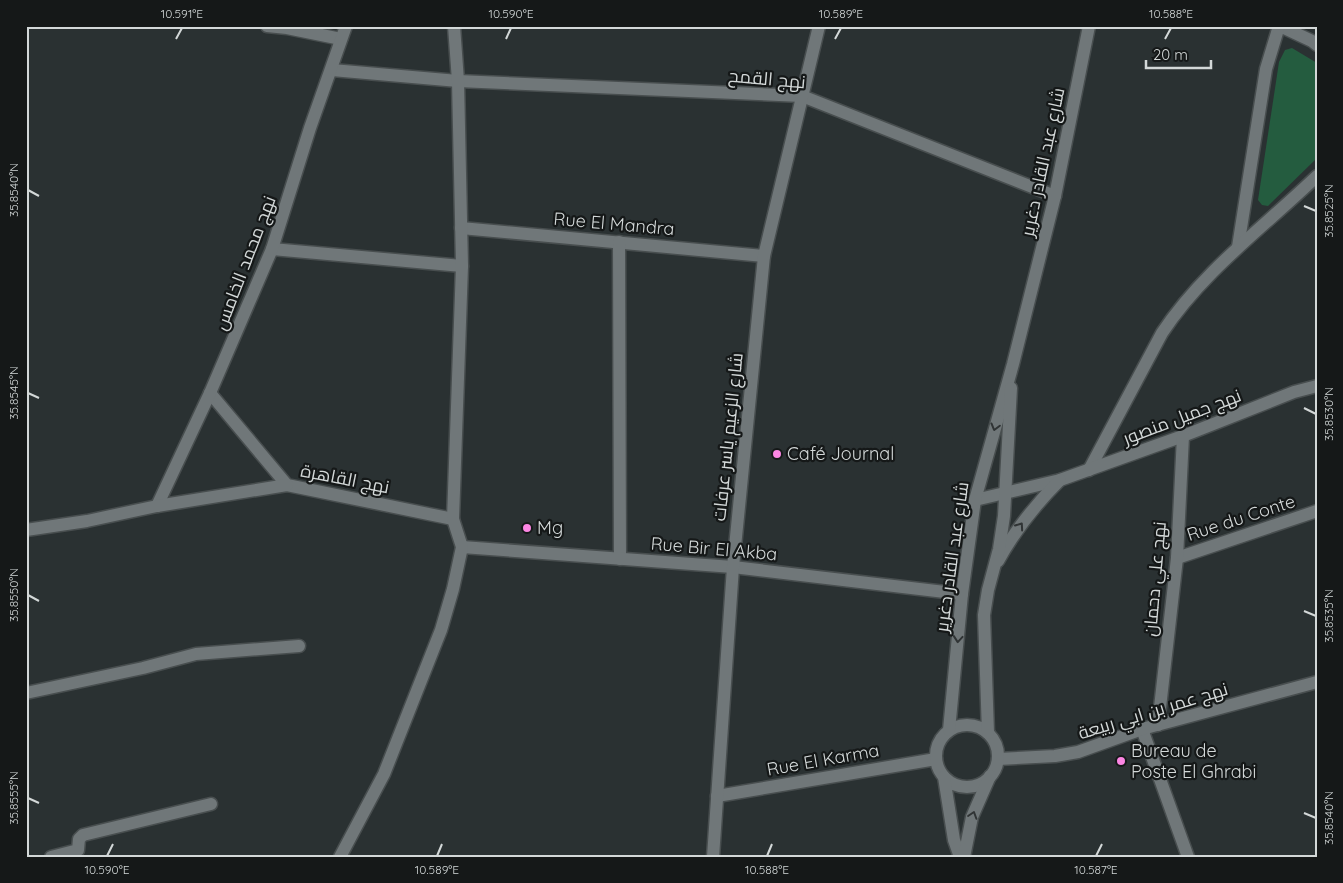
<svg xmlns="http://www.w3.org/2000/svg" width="1343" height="883" viewBox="0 0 1343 883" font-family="Quicksand,Cairo,sans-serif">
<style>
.green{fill:#245c3f}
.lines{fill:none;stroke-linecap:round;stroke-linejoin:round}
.minor-casing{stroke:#484e4f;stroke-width:15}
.secondary-casing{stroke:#484e4f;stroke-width:15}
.minor{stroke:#707779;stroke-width:12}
.secondary{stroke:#707779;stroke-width:12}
.oneway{stroke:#303435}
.ticks{fill:none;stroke:#d3d8d8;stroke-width:2}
.poi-dot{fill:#fc86e3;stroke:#151818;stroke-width:2}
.labels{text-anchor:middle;stroke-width:4.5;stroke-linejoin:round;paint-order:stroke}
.street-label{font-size:18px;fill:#d3d8d8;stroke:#151818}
.poi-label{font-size:18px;fill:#d3d8d8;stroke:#151818;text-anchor:start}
.neatline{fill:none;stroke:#d3d8d8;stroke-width:2}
.ticks-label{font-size:12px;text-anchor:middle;fill:#d3d8d8}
</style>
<rect width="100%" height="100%" fill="#2a3132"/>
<!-- green -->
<polygon class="green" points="1292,48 1317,63 1317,158 1268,206 1262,205 1258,200 1279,62 1285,50"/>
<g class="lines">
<!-- minor casing -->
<g class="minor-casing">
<g id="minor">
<polyline points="267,26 287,28 341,39"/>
<polyline points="1280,26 1312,41 1317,45"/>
<polyline points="332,70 458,81 802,96 1055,196"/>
<polyline points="461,228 764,256"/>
<polyline points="619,242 620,559"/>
<polyline points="1238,247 1266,69 1279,26"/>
<polyline points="272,249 462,266"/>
<polyline points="210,393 287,485 453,519"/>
<path d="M1089,470L1162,333C1203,271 1264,227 1317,176"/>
<polyline points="975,500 1060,480 1183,436 1294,392 1317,386"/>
<polyline points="157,506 210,393 272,249 310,128 346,26"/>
<polyline points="26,530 87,521 157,506 287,485"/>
<polyline points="462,547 733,567 962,594"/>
<polyline points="1177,558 1317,511"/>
<path d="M998,561C1015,530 1035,505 1060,480"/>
<polyline points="26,693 143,668 196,654 299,646"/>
<polyline points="1158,725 1177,558 1183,436"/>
<polyline points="1142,729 1188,857"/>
<polyline points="998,759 1055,756 1078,752 1142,729 1317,682"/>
<polyline points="717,796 936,759"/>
<polyline points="51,857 78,850 79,839 83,835 211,804"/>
<polyline points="340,857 384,774 441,630 453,589 462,547 453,519 462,266 458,81 454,26"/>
<polyline points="713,857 733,567 764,256 819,26"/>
</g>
</g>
<!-- secondary casing -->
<g class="secondary-casing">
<g id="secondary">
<circle cx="967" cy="756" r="31"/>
<polyline points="949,730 962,594 975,500 1013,364 1055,196 1089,26"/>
<polyline points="988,733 984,615 988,590 999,549 1004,516 1011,388"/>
<polyline points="944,777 954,840 960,857"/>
<polyline points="964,857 972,817 990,776"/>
</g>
</g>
<!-- minor -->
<use href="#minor" class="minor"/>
<!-- secondary -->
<use href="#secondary" class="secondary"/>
</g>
<!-- one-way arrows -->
<defs><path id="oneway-chevron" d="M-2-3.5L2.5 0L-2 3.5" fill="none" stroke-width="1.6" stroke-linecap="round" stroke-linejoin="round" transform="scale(1.25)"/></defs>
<g class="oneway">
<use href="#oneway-chevron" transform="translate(995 427) rotate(105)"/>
<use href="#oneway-chevron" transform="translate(1020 526) rotate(-55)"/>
<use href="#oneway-chevron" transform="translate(958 639) rotate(95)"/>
<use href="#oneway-chevron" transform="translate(973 815) rotate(-72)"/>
</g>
<!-- ticks -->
<path class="ticks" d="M176,39L182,28M506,39L511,28M835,39L841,28M1165,39L1171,28M28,190L39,196M1304,206L1316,211M28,393L39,398M1304,408L1316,414M28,595L39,601M1304,611L1316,616M28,798L39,803M1304,813L1316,818M107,856L113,844M437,856L442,844M767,856L772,844M1096,856L1102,844"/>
<!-- markers -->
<g class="poi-dot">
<circle cx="777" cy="454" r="5"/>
<circle cx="527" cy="528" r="5"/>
<circle cx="1121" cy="761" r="5"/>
</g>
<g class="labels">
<!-- street labels -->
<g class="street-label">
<text transform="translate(767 79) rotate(5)" y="6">نهج القمح</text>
<text transform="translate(1043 162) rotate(-78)" y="6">شارع عبد القادر دغرير</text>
<text transform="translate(614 224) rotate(5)" y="6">Rue El Mandra</text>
<text transform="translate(245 263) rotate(-69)" y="6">نهج محمد الخامس</text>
<text transform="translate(1182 417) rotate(-21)" y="6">نهج جميل منصور</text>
<text transform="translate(728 437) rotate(-84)" y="6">شارع الزعيم ياسر عرفات</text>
<text transform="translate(345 479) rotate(11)" y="6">نهج القاهرة</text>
<text transform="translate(1241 518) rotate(-18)" y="6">Rue du Conte</text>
<text transform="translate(714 549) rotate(5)" y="6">Rue Bir El Akba</text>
<text transform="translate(952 557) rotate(-82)" y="6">شارع عبد القادر دغرير</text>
<text transform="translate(1155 579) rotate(-85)" y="6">نهج علي دحمان</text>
<text transform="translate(1153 711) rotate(-17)" y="6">نهج عمر بن ابي ربيعة</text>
<text transform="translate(823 760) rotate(-10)" y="6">Rue El Karma</text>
</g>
<!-- poi labels -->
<g class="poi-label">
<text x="787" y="460">Café Journal</text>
<text x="537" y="534">Mg</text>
<text x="1131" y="757">Bureau de<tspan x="1131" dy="21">Poste El Ghrabi</tspan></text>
</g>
</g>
<!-- border -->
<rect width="1343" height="883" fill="none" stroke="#151818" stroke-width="55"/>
<!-- scale -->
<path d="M1146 60v8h65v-8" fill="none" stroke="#d3d8d8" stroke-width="2.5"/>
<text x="1153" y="60" font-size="15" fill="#d3d8d8" stroke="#151818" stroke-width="4" paint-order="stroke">20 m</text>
<rect x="28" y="28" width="1288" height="828" class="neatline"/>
<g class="ticks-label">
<text x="182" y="18">10.591°E</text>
<text x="511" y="18">10.590°E</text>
<text x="841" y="18">10.589°E</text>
<text x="1171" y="18">10.588°E</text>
<text transform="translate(14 190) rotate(-90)" y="4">35.8540°N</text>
<text transform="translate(1329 211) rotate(-90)" y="4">35.8525°N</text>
<text transform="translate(14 393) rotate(-90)" y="4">35.8545°N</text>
<text transform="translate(1329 414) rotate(-90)" y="4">35.8530°N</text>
<text transform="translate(14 595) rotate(-90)" y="4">35.8550°N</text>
<text transform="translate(1329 616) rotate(-90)" y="4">35.8535°N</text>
<text transform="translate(14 798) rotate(-90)" y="4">35.8555°N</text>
<text transform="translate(1329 818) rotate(-90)" y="4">35.8540°N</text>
<text x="107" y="874">10.590°E</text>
<text x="437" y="874">10.589°E</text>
<text x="767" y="874">10.588°E</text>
<text x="1096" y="874">10.587°E</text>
</g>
</svg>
